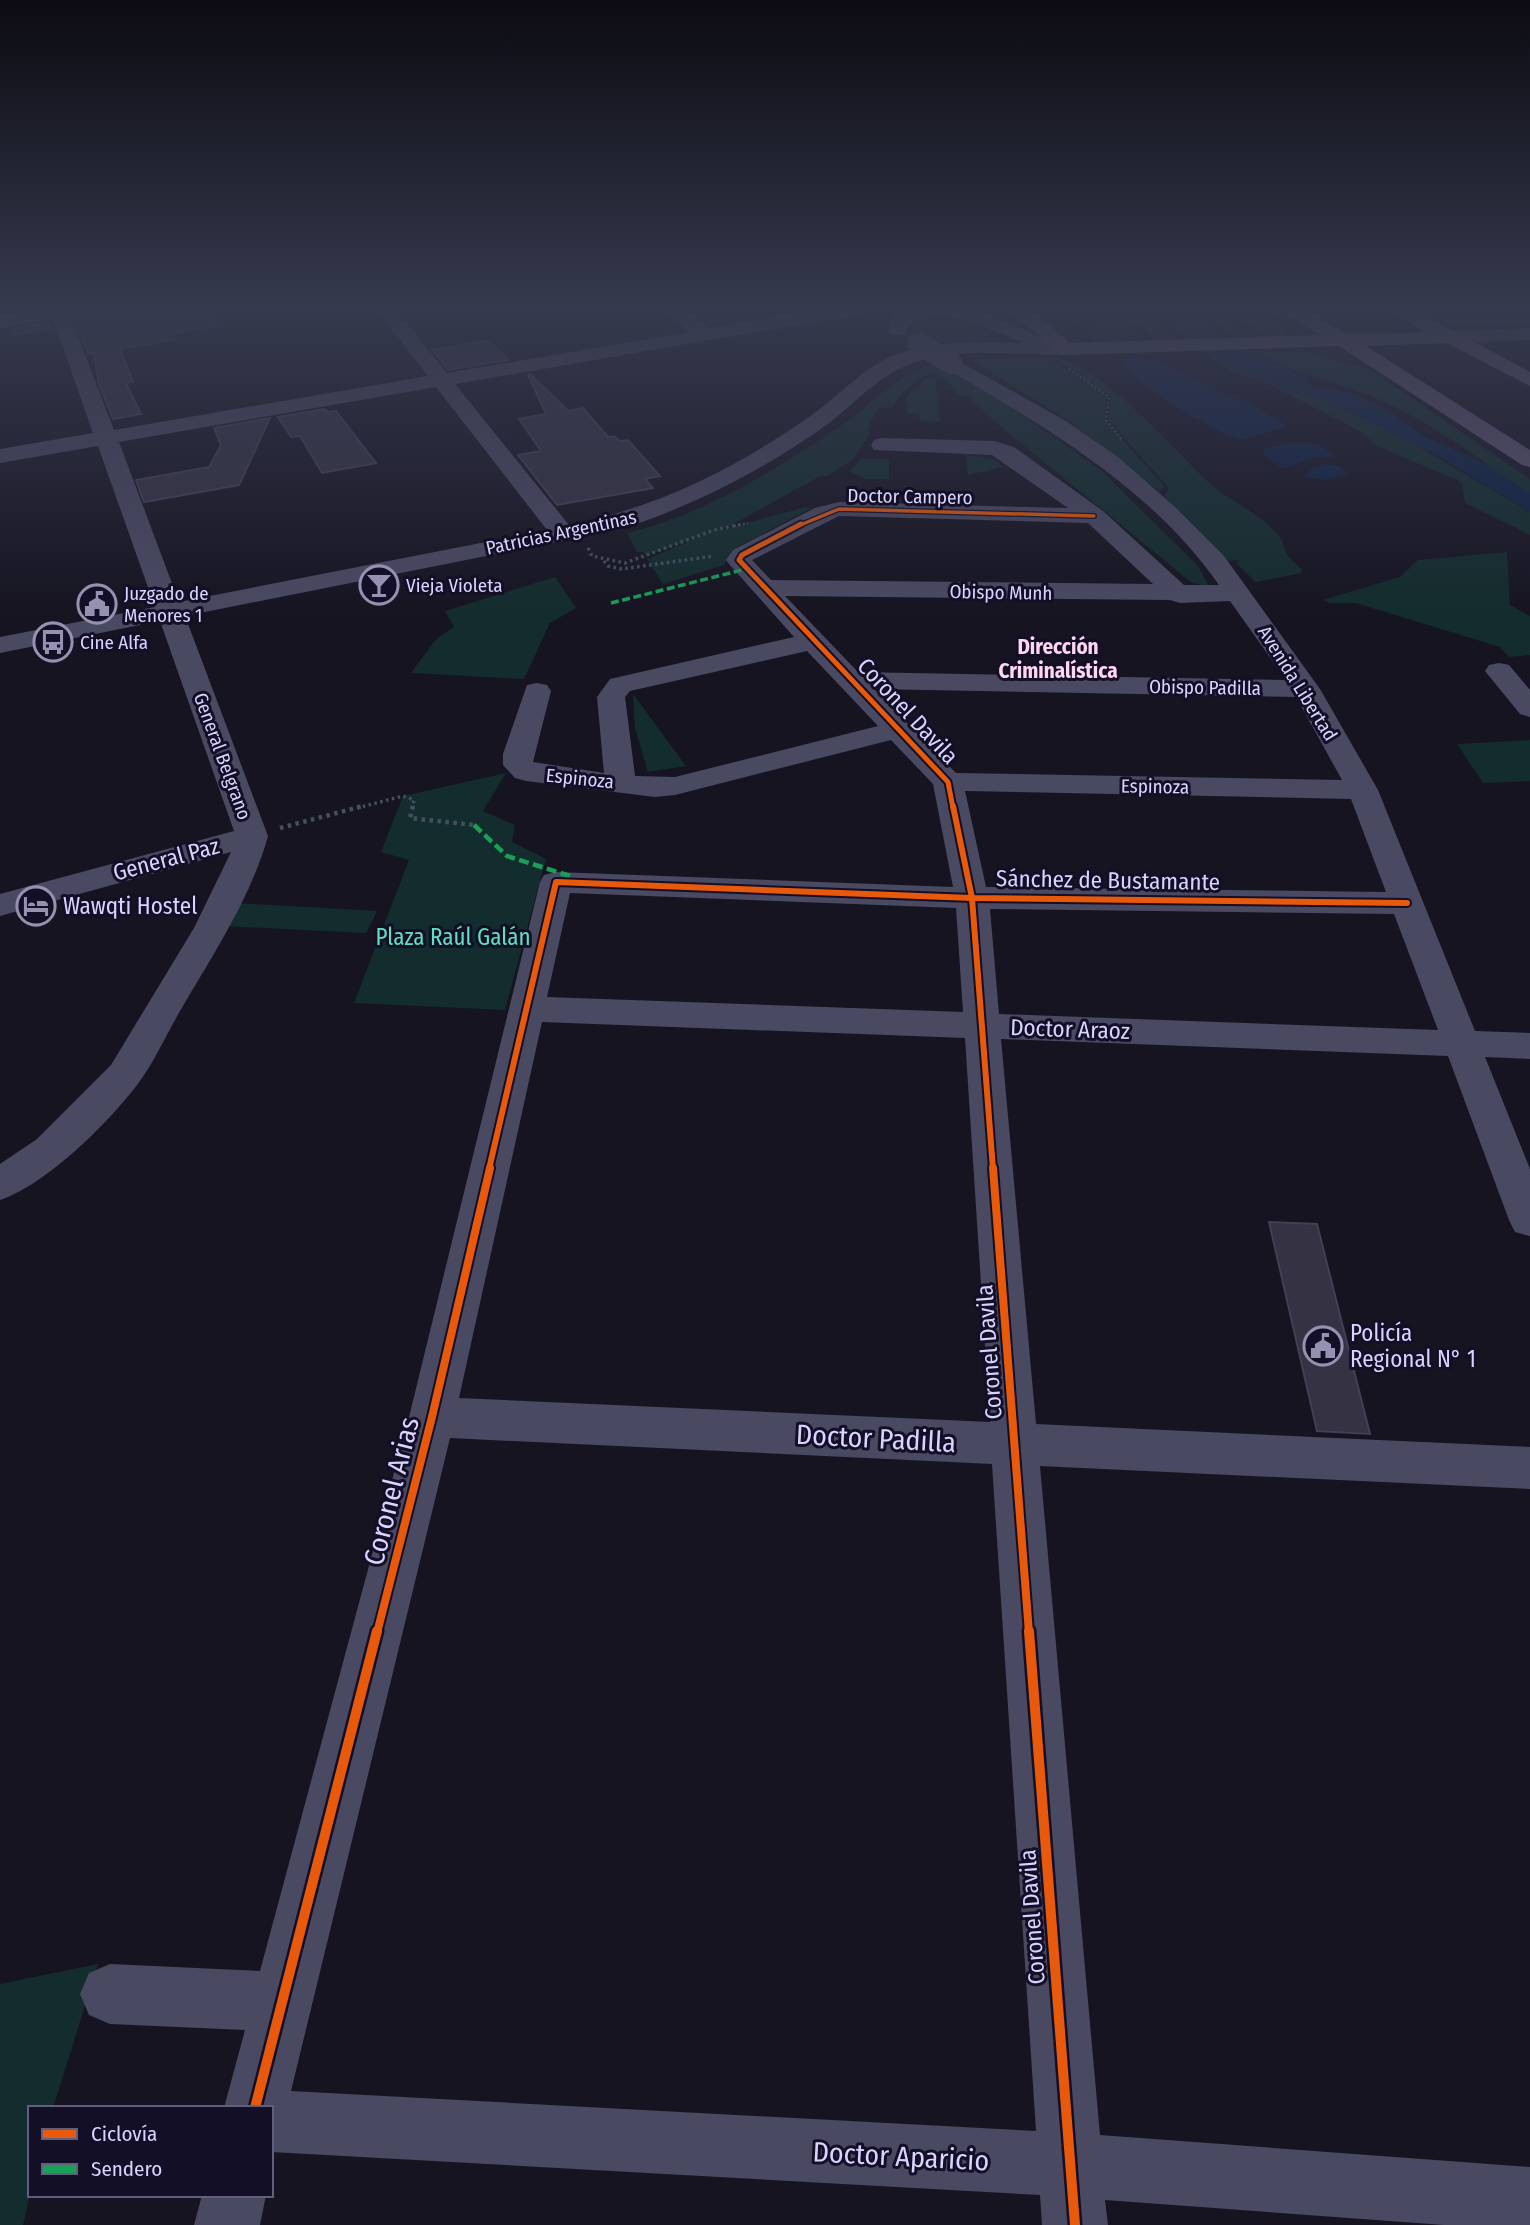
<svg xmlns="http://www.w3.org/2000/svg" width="1530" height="2225" viewBox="0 0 1530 2225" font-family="'Fira Sans Condensed',sans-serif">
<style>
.green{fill:#132c2d}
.water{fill:#0d2144}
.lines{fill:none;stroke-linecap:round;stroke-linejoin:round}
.river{fill:#0d2144;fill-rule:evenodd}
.building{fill:#343243;stroke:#433f54;stroke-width:2}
.path-far2{stroke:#44505f;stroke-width:2.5;stroke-dasharray:2 2.5;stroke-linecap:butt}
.path-far1{stroke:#44505f;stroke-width:3.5;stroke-dasharray:2.5 3.5;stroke-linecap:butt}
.path{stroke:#44505f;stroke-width:4.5;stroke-dasharray:3.5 4.5;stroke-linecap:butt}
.minor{fill:#4a4962;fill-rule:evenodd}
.major{fill:#5e5373;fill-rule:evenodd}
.minor-bridge{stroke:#4a4962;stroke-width:22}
.quiet-far2{stroke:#1a9f57;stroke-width:2.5;stroke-dasharray:6 2.5;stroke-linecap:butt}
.quiet-far1{stroke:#1a9f57;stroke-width:3.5;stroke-dasharray:8 3.5;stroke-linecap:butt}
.quiet{stroke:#1a9f57;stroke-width:4.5;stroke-dasharray:10 4.5;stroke-linecap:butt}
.cycleway-far4-casing{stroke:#130f26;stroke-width:6}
.cycleway-far3-casing{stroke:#130f26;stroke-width:9}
.cycleway-far2-casing{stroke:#130f26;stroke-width:10}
.cycleway-far1-casing{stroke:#130f26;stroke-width:12}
.cycleway-casing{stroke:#130f26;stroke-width:15}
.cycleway-far4{stroke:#e8590c;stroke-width:3.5}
.cycleway-far3{stroke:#e8590c;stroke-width:5}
.cycleway-far2{stroke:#e8590c;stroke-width:6}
.cycleway-far1{stroke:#e8590c;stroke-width:8}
.cycleway{stroke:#e8590c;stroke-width:10}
.labels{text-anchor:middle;stroke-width:6;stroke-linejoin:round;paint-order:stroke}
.far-street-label{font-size:19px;fill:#d9d4ff;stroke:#130f26}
.far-poi-label{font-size:19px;fill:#d9d4ff;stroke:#130f26;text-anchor:start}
.far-neighbourhood-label{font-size:21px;font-weight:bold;fill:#ffd6f0;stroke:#130f26}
.street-label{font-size:23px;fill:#d9d4ff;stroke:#130f26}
.poi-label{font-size:23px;fill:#d9d4ff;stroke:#130f26;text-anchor:start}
.park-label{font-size:23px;fill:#5fe0c0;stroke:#130f26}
.near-street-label{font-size:28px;fill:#d9d4ff;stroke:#130f26}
</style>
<rect width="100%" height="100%" fill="#161421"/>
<!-- green -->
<g class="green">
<path d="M1063,305C1091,305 1124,316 1140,340L1095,341L1087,328L1100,327L1087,311H1073Z"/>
<polygon points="1103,305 1133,305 1174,340 1154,340 1146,329"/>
<polygon points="1188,305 1198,305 1257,338 1240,339"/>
<polygon points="1411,305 1530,305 1530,325 1451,327"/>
<polygon points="1217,307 1251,318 1259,315 1283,322 1282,330 1289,338 1272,338"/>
<path d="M920,317L952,321L988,334C972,355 929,342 912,328V322Z"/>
<path d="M1256,352H1307L1372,371L1530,479V494C1477,458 1426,417 1366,394C1329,379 1290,373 1256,352Z"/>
<polygon points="1222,353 1414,444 1530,512 1530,535 1465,503 1462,482 1377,446 1363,433 1339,420 1260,380 1232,373 1206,354"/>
<polygon points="1049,357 1107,397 1105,420 1164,486 1160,492 1069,421 977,364 974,359"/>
<path d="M1053,357C1102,363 1176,454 1214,487C1234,503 1262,515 1278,535C1290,551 1279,552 1302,569L1301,573L1256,582L1236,563L1241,560L1228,561L1164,496L1169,488L1108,420L1111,397Z"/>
<path d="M934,365L946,367L999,399L1101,470L1198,566L1209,586L1192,583L994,421L969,397L956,394C953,390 950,384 946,380C928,360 902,394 892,407L879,408L870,423L868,437L853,459L828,476H820L730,526L646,556L643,552H637L627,533C705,514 775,470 841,426C873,404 895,374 934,365Z"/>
<polygon points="927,378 935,378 940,422 920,421 918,414 907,414 905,399"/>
<polygon points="966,455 994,459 1004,467 968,475"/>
<polygon points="861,459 889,459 889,479 864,479 850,471"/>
<polygon points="806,507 812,508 737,547 724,565 663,584 647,559 709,533"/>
<polygon points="1507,552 1510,605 1530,616 1530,655 1509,657 1500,647 1356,603 1330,603 1323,600 1400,577 1418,560"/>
<polygon points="555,577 576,608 550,623 524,679 411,673 436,639 454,627 445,611"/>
<polygon points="633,694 686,766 648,772 635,728"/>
<polygon points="1530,740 1530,781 1483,783 1457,744"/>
<polygon points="506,773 483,811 515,825 512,842 546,859 505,1010 354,1003 409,860 381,852 403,796"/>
<polygon points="234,903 377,911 366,933 222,926"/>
<polygon points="98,1964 53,2108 30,2108 30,2195 23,2225 0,2225 0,1984"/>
</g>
<!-- water -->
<g class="water">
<path d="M1159,305C1178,305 1213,316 1214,339L1188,340L1182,325Z"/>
<polygon points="1240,352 1278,367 1304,384 1348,393 1390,412 1420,434 1494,468 1530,494 1530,512 1431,452 1222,353"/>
<path d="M1134,357L1155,360L1253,405L1288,426L1246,439H1237C1195,420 1156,398 1123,364L1127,359Z"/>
<polygon points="1309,443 1319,445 1335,457 1315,457 1282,469 1263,455 1264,449 1285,443"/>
<polygon points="1326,464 1342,467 1347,474 1326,480 1304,477 1312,468"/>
</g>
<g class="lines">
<!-- river -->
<polygon class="river" points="1153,305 1181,305 1210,331 1305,379 1309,385 1305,391 1295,394 1285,391 1190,343"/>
</g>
<!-- building -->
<g class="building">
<polygon points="138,305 212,305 224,325 171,333 175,340 120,349 133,382 126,383 141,414 113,419 99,384 94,353 88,354 74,319"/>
<polygon points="47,323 49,329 14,335 12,329"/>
<polygon points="488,340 508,360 448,370 432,350"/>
<polygon points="530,374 568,411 583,408 608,437 614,436 620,441 628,440 660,476 645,479 653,488 557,505 518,455 541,451 519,419 546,414 528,375"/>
<polygon points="325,409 328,412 336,411 376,463 322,473 300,436 291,437 278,417"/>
<polygon points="270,418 239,485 144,502 136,480 209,467 221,445 214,428"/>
<polygon points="1269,1222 1317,1224 1370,1434 1317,1431"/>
</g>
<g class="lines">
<!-- path-far2 -->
<g class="path-far2">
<polyline points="1060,305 1085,329"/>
<polyline points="1100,305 1136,325"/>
<polyline points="1201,305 1230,322"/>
<polyline points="1229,305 1264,315"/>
<polyline points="1069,369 1109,397 1106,420 1123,441"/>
<polyline points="734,526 748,523"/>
</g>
<!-- path-far1 -->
<g class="path-far1">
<polyline points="588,548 592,556 625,563 714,530 742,524"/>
<polyline points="604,561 608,566 622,569 714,556"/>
<polyline points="357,808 403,796 414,800 412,808"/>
</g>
<!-- path -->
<g class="path">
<polyline points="413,806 410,818 474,825"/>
<polyline points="280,828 363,806"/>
</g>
<!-- minor -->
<g class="minor">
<path d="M48,305H66L114,430L428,376L373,305H392L447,373L689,332L659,305H680L709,328L847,305H888L879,311L455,384L569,525C656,508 736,468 809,417C838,397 862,368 895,355C935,340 980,342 1022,343C990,329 942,302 909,323L905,335H891L888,331L890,320C920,280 1011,324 1046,339L1049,343H1064L1074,349L1064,355C1016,355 957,346 910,364C877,376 853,406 825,426C762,471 694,505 622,529L185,616L268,836C251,898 212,956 180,1011C166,1035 154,1063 137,1085C108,1123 46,1185 0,1200V1164L37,1139L111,1065L194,928L231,852L0,916V894L234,831L160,621L0,653V637L155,607L98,446L0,463V449L93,433ZM436,387L547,530L179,602L119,442Z"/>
<polygon points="1530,328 1530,340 1450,343 1440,337 1450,331"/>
<path d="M951,357L1066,421L1118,457L1174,506L1224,556L1320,689L1378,790L1475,1031L1530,1033V1059L1485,1057L1530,1169V1236L1515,1232L1509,1220L1448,1056L1001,1039L1036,1424L1530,1447V1489L1040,1466L1100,2135L1530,2167V2225H1444L1105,2200L1108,2225H1042L1040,2195L271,2152V2108H224L245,2030L110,2024L89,2015L80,1994L89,1973L110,1964L260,1971L409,1417L540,882L544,875L556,872L953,887L933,784L891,740L675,795L655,797L526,781L515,778L503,765V754L527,685L537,683L547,685L551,691L533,762L604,773L597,697L610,679L794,637L730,565L726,560L733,550L815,508L839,502L1068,508L992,455L874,450L871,445L874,440L882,438L994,441L1014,447L1103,511L1184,585H1219C1151,487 1044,427 944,367L941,363ZM839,516L1088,523L1153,584L771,580L752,560ZM785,596L1170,600L1180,603L1230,601L1286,680L858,672ZM807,651L878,726L675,777L635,776L625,697L630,691ZM874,689L1296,697L1342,780L956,773ZM965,791L1351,799L1386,892L986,887ZM570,893L956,908L963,1012L547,997ZM990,909L1394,914L1438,1030L999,1014ZM542,1022L965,1038L990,1422L459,1398ZM450,1438L992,1464L1036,2131L291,2091Z"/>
<polygon points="1499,663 1509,665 1530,690 1530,717 1520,714 1485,671 1489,665"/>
<polygon points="202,2195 266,2195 260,2225 194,2225"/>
</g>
<!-- major -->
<g class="major">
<polygon points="70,305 113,305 104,311 0,328 0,316"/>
<path d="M996,305C1029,305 1046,320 1069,343L1320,335L1273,305H1295L1347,334L1426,332L1382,305H1405L1530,372V386L1447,343L1366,346L1530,450V467L1522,465L1339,346L1064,355L1057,353L1037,333Z"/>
</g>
<!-- minor-bridge -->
<polyline class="minor-bridge" points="918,343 951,363"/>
<!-- quiet-far2 -->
<polyline class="quiet-far2" points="1252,305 1286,318"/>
<!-- quiet-far1 -->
<polyline class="quiet-far1" points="611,603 746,569"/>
<!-- quiet -->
<polyline class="quiet" points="474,825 507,856 570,876"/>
<!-- cycleway-far4 casing -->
<g class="cycleway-far4-casing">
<polyline id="cycleway-far4" points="798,526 839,509 1094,516"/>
</g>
<!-- cycleway-far3 casing -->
<g class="cycleway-far3-casing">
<polyline id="cycleway-far3" points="801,524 742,555 739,560 948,782 953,808"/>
</g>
<!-- cycleway-far2 casing -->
<g class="cycleway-far2-casing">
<g id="cycleway-far2">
<polyline points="953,806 972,898 993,1169"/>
<polyline points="489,1169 556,882 972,898 1407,903"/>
</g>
</g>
<!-- cycleway-far1 casing -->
<g class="cycleway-far1-casing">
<g id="cycleway-far1">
<polyline points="993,1168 1029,1633"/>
<polyline points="377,1633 432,1417 490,1168"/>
</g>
</g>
<!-- cycleway casing -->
<g class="cycleway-casing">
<g id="cycleway">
<polyline points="1029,1631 1075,2225"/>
<polyline points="255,2108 377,1631"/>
</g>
</g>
<!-- cycleway-far4 -->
<use href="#cycleway-far4" class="cycleway-far4"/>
<!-- cycleway-far3 -->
<use href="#cycleway-far3" class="cycleway-far3"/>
<!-- cycleway-far2 -->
<use href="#cycleway-far2" class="cycleway-far2"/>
<!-- cycleway-far1 -->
<use href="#cycleway-far1" class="cycleway-far1"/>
<!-- cycleway -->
<use href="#cycleway" class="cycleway"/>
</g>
<!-- sky -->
<linearGradient id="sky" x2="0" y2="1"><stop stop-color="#0c0b12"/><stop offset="0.5" stop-color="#363a4e"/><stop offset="1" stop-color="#363a4e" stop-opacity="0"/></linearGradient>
<rect width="1530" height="616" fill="url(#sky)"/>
<!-- icons -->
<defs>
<g id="bar-ring" transform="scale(2.0125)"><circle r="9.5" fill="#130f26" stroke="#9591b1" stroke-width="1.5"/><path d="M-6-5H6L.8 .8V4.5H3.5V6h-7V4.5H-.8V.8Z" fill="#9591b1"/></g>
<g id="civic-ring" transform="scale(2.0125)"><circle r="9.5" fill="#130f26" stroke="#9591b1" stroke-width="1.5"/><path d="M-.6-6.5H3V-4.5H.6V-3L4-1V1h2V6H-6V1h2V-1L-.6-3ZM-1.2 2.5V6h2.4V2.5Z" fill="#9591b1"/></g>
<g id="bus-ring" transform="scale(2.0125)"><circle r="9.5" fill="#130f26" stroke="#9591b1" stroke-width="1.5"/><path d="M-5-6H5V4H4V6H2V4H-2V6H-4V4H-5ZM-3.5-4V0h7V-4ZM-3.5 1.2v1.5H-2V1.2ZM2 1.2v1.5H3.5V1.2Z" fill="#9591b1"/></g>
<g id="hotel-ring" transform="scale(2.0125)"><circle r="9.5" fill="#130f26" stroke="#9591b1" stroke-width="1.5"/><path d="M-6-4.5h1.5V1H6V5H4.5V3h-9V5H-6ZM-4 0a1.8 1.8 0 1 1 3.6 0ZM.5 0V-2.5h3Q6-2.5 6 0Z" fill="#9591b1"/></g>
</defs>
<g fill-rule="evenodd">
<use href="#bar-ring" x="379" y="585"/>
<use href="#civic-ring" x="97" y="604"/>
<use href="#bus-ring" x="53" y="642"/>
<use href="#hotel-ring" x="36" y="906"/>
<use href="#civic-ring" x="1323" y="1346"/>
</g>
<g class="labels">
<!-- far-street labels -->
<g class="far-street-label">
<text transform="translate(910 496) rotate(1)" y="7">Doctor Campero</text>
<text transform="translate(561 532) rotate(-12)" y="7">Patricias Argentinas</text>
<text transform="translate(1001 592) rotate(1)" y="7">Obispo Munh</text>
<text transform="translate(1298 683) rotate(58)" y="7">Avenida Libertad</text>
<text transform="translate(1205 687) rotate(1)" y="7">Obispo Padilla</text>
<text transform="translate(223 756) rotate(70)" y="7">General Belgrano</text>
<text transform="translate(580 778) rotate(6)" y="7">Espinoza</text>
<text transform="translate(1155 786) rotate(1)" y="7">Espinoza</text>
</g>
<!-- far-poi labels -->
<g class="far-poi-label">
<text x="406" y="592">Vieja Violeta</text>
<text x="124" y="600">Juzgado de<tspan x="124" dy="22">Menores 1</tspan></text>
<text x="80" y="649">Cine Alfa</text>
</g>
<!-- far-neighbourhood labels -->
<g class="far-neighbourhood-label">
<text x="1058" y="654">Dirección<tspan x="1058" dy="24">Criminalística</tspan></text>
</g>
<!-- street labels -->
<g class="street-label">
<text transform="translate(908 711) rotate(47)" y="8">Coronel Davila</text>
<text transform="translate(166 859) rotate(-15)" y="8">General Paz</text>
<text transform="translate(1108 880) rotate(1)" y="8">Sánchez de Bustamante</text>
<text transform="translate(1070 1029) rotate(2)" y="8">Doctor Araoz</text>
<text transform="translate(989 1352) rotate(-94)" y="8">Coronel Davila</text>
<text transform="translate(1032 1917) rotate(-94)" y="8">Coronel Davila</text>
</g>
<!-- poi labels -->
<g class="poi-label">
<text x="63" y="914">Wawqti Hostel</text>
<text x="1350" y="1341">Policía<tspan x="1350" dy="26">Regional N° 1</tspan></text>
</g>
<!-- park labels -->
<g class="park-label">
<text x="453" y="945">Plaza Raúl Galán</text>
</g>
<!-- near-street labels -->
<g class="near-street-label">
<text transform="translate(876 1438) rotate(3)" y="10">Doctor Padilla</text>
<text transform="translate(391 1491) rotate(-76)" y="10">Coronel Arias</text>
<text transform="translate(901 2156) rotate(3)" y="10">Doctor Aparicio</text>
</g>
</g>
<!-- legend -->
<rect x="28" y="2106" width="245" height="91" fill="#130f26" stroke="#625e7d" stroke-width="2"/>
<rect x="42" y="2129" width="35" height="10" fill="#e8590c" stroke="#625e7d" stroke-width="2"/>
<text x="91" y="2141" font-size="21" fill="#d9d4ff">Ciclovía</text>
<rect x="42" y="2164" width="35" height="10" fill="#1a9f57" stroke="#625e7d" stroke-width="2"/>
<text x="91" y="2176" font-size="21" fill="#d9d4ff">Sendero</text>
</svg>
